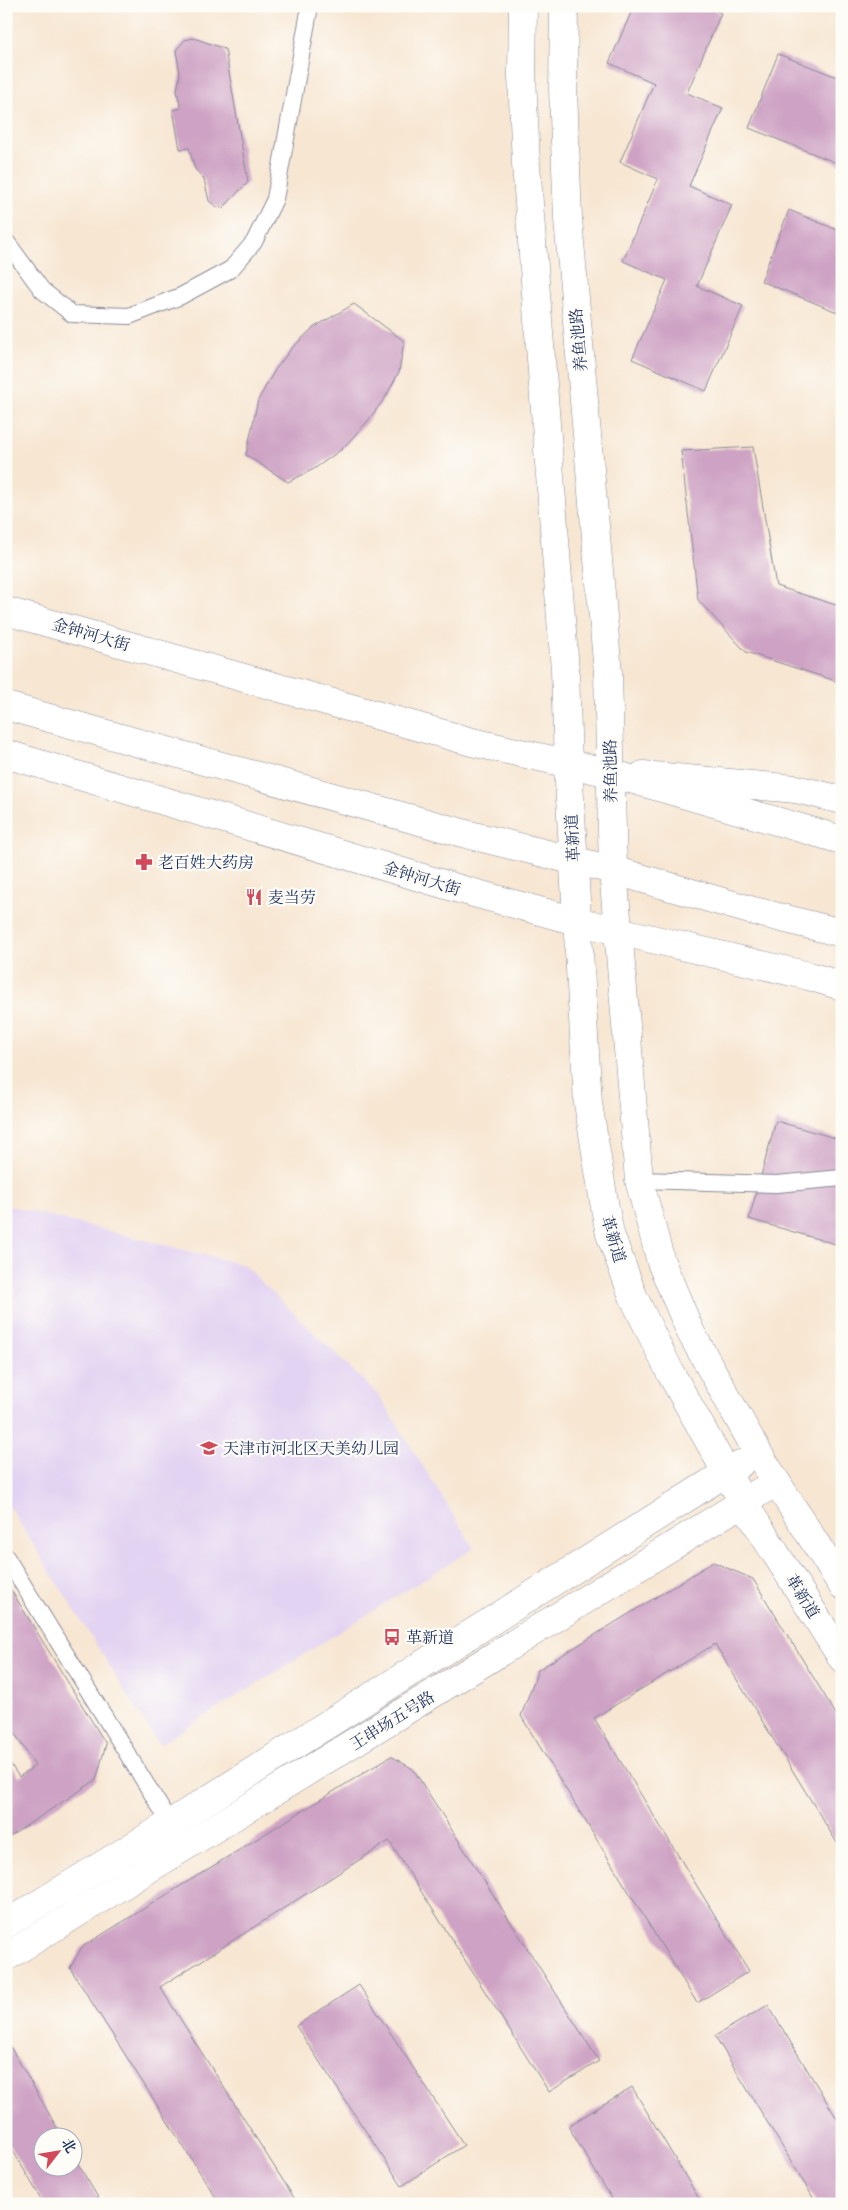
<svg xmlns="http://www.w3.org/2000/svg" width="848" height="2210" viewBox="0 0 848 2210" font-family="'IM FELL Double Pica','Noto Serif SC',serif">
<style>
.built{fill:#e3d3f2}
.building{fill:#cea2c4}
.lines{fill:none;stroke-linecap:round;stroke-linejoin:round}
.lane-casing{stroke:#898a98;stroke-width:18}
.street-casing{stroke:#898a98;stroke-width:29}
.secondary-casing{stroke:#898a98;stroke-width:29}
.primary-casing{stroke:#898a98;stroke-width:29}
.lane{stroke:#fff;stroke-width:16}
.street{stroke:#fff;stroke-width:28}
.secondary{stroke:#fff;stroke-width:28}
.primary{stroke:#fff;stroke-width:28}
.labels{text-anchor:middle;stroke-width:4.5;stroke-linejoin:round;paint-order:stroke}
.street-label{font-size:16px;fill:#1b2f5e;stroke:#fdfcf7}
.poi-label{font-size:16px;fill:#1b2f5e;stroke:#fdfcf7;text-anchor:start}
</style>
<rect width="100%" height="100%" fill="#fdfcf7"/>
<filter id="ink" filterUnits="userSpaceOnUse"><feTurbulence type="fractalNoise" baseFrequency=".02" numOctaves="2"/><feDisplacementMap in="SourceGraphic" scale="10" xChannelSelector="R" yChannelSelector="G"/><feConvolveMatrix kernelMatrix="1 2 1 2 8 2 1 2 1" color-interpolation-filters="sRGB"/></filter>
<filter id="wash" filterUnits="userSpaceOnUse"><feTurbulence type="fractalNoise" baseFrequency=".0096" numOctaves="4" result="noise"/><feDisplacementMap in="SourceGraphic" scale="20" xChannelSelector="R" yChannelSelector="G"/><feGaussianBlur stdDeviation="1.12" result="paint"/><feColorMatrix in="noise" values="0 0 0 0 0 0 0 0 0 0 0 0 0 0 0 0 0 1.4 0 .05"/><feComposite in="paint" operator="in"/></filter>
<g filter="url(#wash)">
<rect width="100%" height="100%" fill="#f7e6d2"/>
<!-- built -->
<polygon class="built" points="9,1206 244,1265 379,1396 474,1548 159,1745 6,1501 6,1213"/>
<g id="blocks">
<!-- building -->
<g class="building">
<polygon points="634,6 706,6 721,13 687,93 723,108 689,186 732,205 697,286 743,306 706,391 632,359 667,280 623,261 658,179 620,162 654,83 609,63"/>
<polygon points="194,38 225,49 248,182 223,208 217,207 209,201 204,179 195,169 189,148 180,149 173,110 181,108 177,91 180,74 176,50 185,40"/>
<polygon points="778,54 842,79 842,165 749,128"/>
<polygon points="789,210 842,232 842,314 761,281"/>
<polygon points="354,304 404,341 399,372 385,398 367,422 342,449 314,469 288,482 246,455 258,400 275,370 291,349 313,328"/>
<polygon points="753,447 776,586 842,607 842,683 746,652 698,600 681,451"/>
<polygon points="776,1121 842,1140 842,1246 749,1219"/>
<polygon points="713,1562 753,1579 842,1724 842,1851 715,1644 594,1718 749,1971 697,2003 521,1716 538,1670"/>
<polygon points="6,1582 106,1744 96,1780 6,1839 6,1757 19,1777 35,1766 6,1719"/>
<polygon points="391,1756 413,1769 599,2061 549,2092 389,1841 160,1987 298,2204 220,2204 70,1968 82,1947"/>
<polygon points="359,1985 464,2145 402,2186 296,2026"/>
<polygon points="768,2005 842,2127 842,2204 817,2204 715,2036"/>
<polygon points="6,2045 11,2048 63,2138 42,2138 42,2168 72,2168 72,2154 102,2204 44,2204 6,2139"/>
<polygon points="632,2087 702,2204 615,2204 568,2126"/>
</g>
</g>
</g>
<g filter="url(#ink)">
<use href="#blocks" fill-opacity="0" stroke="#898a98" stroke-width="1"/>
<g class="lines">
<!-- lane casing -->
<g class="lane-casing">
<g id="lane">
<polyline points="6,241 42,290 72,314 129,316 181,296 231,269 254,242 275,199 310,6"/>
<polyline points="639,1180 777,1184 842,1178"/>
<polyline points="6,1557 175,1831"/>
</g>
</g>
<!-- street casing -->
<g class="street-casing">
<g id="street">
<polyline points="6,754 463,890 576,921 809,976 842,986"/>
<polyline points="643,775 796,789 842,800"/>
</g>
</g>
<!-- secondary casing -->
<g class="secondary-casing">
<g id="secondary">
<polyline points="523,6 522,75 526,164 565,670 568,765 588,1103 605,1208 610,1234 633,1296 670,1372 743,1502 842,1658"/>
<polyline points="564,6 563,89 568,219 608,673 613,870 639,1180 661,1262 691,1333 758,1453 842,1585"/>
<polyline points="6,1924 171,1823 740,1464"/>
<polyline points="6,1957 776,1482"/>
</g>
</g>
<!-- primary casing -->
<g class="primary-casing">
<g id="primary">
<polyline points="6,611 472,742 610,773 842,840"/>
<polyline points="6,706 466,834 613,870 750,910 842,933"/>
</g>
</g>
<!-- lane -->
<use href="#lane" class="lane"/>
<!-- street -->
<use href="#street" class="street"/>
<!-- secondary -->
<use href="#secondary" class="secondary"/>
<!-- primary -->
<use href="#primary" class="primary"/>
</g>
</g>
<!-- icons -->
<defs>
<g id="pharmacy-bare" transform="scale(1.35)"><path d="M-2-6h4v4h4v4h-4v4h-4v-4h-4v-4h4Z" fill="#d1495b" stroke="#fdfcf7" stroke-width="2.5" paint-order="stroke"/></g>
<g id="restaurant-bare" transform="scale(1.35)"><path d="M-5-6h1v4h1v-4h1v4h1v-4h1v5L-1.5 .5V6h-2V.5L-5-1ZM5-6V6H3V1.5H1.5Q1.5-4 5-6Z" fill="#d1495b" stroke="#fdfcf7" stroke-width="2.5" paint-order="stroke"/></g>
<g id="school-bare" transform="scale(1.35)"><path d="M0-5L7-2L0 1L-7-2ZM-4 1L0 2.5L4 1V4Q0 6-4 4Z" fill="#d1495b" stroke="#fdfcf7" stroke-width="2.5" paint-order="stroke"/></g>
<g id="bus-bare" transform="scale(1.35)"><path d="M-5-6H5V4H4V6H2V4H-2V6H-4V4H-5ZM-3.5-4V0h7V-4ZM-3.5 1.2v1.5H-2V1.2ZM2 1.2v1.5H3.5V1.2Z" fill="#d1495b" stroke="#fdfcf7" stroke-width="2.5" paint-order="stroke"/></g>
</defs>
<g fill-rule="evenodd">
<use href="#pharmacy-bare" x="144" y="862"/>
<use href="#restaurant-bare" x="254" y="897"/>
<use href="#school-bare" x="209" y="1448"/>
<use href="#bus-bare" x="392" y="1637"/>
</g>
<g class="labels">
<!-- street labels -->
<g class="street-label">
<text transform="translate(578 340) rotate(-95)" y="6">养鱼池路</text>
<text transform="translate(91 634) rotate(16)" y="6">金钟河大街</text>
<text transform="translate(610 771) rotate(-91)" y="6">养鱼池路</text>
<text transform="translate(572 838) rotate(-93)" y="6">革新道</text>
<text transform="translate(422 878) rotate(17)" y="6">金钟河大街</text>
<text transform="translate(614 1239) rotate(73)" y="6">革新道</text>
<text transform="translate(803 1596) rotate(58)" y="6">革新道</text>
<text transform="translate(392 1720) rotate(-32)" y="6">王串场五号路</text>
</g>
<!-- poi labels -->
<g class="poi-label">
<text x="158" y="868">老百姓大药房</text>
<text x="268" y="903">麦当劳</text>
<text x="223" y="1454">天津市河北区天美幼儿园</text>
<text x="406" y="1643">革新道</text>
</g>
</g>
<!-- margin -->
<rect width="848" height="2210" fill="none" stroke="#fdfcf7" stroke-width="25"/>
<!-- north arrow -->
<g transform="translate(58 2152) rotate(59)"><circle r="24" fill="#fdfcf7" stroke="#a3aaba"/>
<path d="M0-4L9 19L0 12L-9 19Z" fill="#d1495b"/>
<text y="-8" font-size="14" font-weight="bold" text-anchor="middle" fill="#1b2f5e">北</text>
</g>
</svg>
